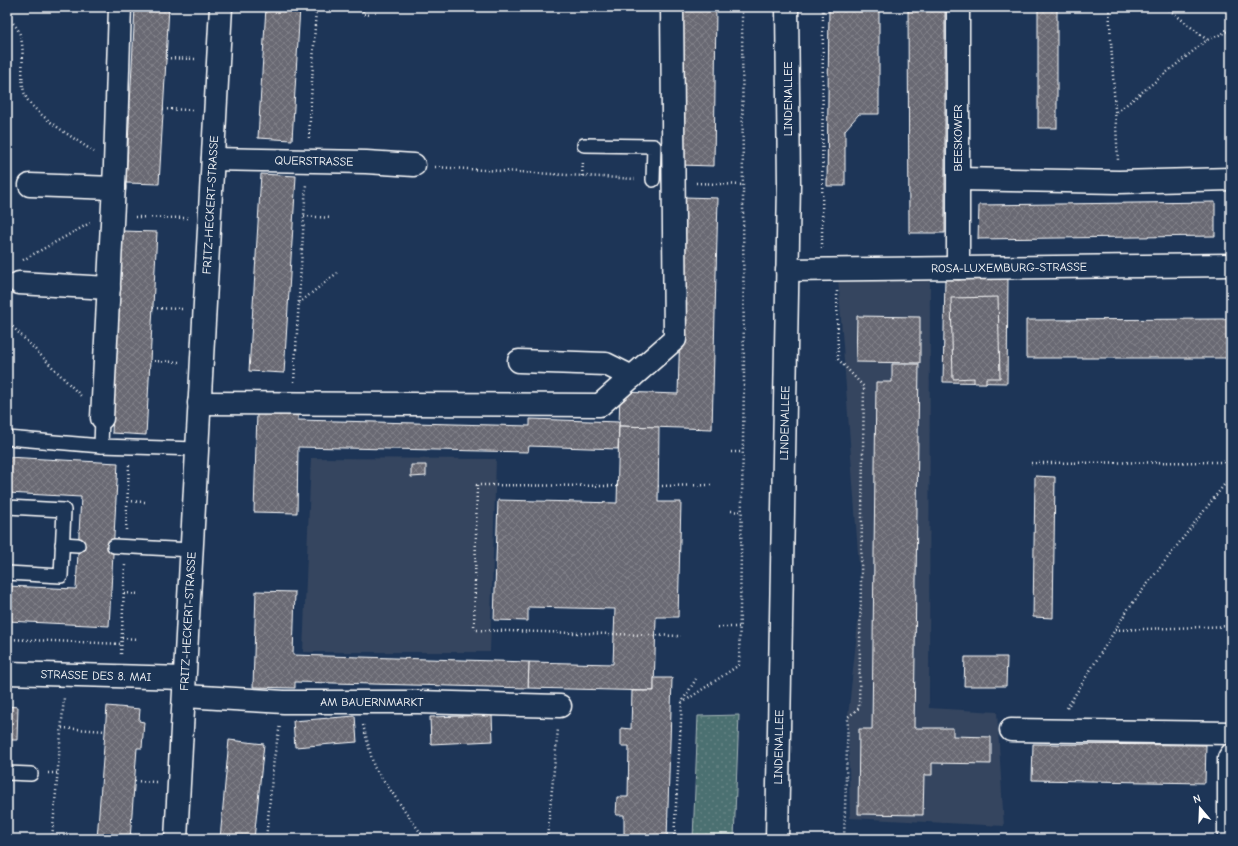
<svg xmlns="http://www.w3.org/2000/svg" width="1238" height="846" viewBox="0 0 1238 846" font-family="'Comic Neue',sans-serif">
<style>
.built{fill:#34455f}
.grass{fill:url(#grass-dots);stroke:#a6b7b8}
.building{fill:url(#building-cross-hatch);stroke:#fff}
.lines{fill:none;stroke-linecap:round;stroke-linejoin:round}
.lane-casing{stroke:#fff;stroke-width:16}
.street-casing{stroke:#fff;stroke-width:25}
.path{stroke:#fff;stroke-width:2.5;stroke-dasharray:1 3;stroke-linecap:butt}
.lane{stroke:#1d3557;stroke-width:13}
.street{stroke:#1d3557;stroke-width:22}
.labels{text-anchor:middle;stroke-width:3.5;stroke-linejoin:round;paint-order:stroke}
.street-label{font-size:12px;fill:#fff;stroke:#1d3557}
</style>
<defs>
<pattern id="grass-dots" width="8" height="8" patternUnits="userSpaceOnUse"><rect width="8" height="8" fill="#4c6f71"/><path d="M2 2h.1M6 6h.1" fill="none" stroke="#678586" stroke-width="1.8" stroke-linecap="round"/></pattern>
<pattern id="building-cross-hatch" width="8" height="8" patternUnits="userSpaceOnUse"><rect width="8" height="8" fill="#696973"/><path d="M0 0l8 8M0 8l8-8" fill="none" stroke="#808088"/></pattern>
</defs>
<rect width="100%" height="100%" fill="#1d3557"/>
<filter id="ink" filterUnits="userSpaceOnUse"><feTurbulence type="fractalNoise" baseFrequency=".025" numOctaves="2"/><feDisplacementMap in="SourceGraphic" scale="8" xChannelSelector="R" yChannelSelector="G"/><feConvolveMatrix kernelMatrix="1 2 1 2 8 2 1 2 1" color-interpolation-filters="sRGB"/></filter>
<g filter="url(#ink)">
<!-- built -->
<g class="built">
<polygon points="838,277 930,279 929,708 997,712 1004,826 850,818 848,717 861,594"/>
<polygon points="311,458 496,459 490,652 303,652"/>
</g>
<!-- grass -->
<polygon class="grass" points="739,715 734,839 693,839 698,716"/>
<!-- building -->
<g class="building">
<polygon points="135,7 169,7 159,184 126,183"/>
<polygon points="266,7 300,7 292,140 258,138"/>
<polygon points="681,7 716,7 714,166 680,165"/>
<polygon points="829,7 879,7 879,114 859,114 845,130 845,186 827,186"/>
<polygon points="908,7 945,7 945,233 909,233"/>
<rect x="1038" y="7" width="19" height="121"/>
<polygon points="261,174 296,176 284,373 249,371"/>
<polygon points="684,197 718,198 712,429 619,426 620,392 678,394"/>
<polygon points="1215,202 1215,236 978,239 979,205"/>
<polygon points="122,231 157,232 146,435 112,433"/>
<polygon points="945,277 1008,277 1007,383 943,382"/>
<polygon points="998,297 1000,378 986,378 986,383 974,383 974,378 953,379 951,298"/>
<polygon points="857,316 920,317 920,363 856,362"/>
<polygon points="1222,319 1231,319 1231,358 1026,358 1026,320"/>
<polygon points="892,364 919,364 914,728 953,728 953,736 991,737 991,764 932,763 932,775 924,775 923,815 858,814 859,729 872,729 876,382 892,382"/>
<polygon points="257,412 298,413 298,420 530,426 530,419 619,422 618,449 529,446 528,452 298,447 297,513 254,512"/>
<polygon points="619,426 659,427 658,502 681,502 678,617 656,617 654,691 528,688 529,662 613,664 615,609 528,607 528,621 494,620 498,500 617,503"/>
<polygon points="7,457 118,463 109,626 7,621 7,586 76,589 81,497 7,493"/>
<polygon points="411,465 426,465 426,476 411,477"/>
<polygon points="1035,476 1055,477 1053,618 1033,617"/>
<polygon points="256,591 295,592 293,655 529,662 528,688 295,682 295,688 253,687"/>
<polygon points="965,657 1007,657 1006,686 964,686"/>
<polygon points="654,678 672,678 667,839 624,839 624,815 616,815 617,797 628,797 629,746 621,746 621,728 631,729 632,691 654,691"/>
<polygon points="7,706 18,707 17,740 7,740"/>
<polygon points="107,706 140,709 139,721 144,722 142,748 137,748 130,839 97,839"/>
<polygon points="492,715 493,741 431,744 430,717"/>
<polygon points="355,716 357,742 295,747 293,721"/>
<polygon points="229,740 264,744 254,839 220,839"/>
<polygon points="1033,744 1206,745 1205,783 1032,780"/>
</g>
<g class="lines">
<!-- lane casing -->
<g class="lane-casing">
<g id="lane">
<polyline points="584,145 654,146 653,180"/>
<polyline points="102,418 101,446 197,449"/>
<polyline points="7,438 101,446"/>
<polyline points="7,507 64,510 61,576 7,573"/>
<polyline points="62,544 78,545"/>
<polyline points="114,546 192,550"/>
<polyline points="7,773 31,774"/>
</g>
</g>
<!-- street casing -->
<g class="street-casing">
<g id="street">
<path id="s1" d="M213,159L366,162L414,165"/>
<polyline points="959,179 1119,182 1231,179"/>
<polyline points="30,185 114,188"/>
<polyline points="958,268 958,7"/>
<path id="s2" d="M787,270L1231,265"/>
<polyline points="19,283 109,288"/>
<polyline points="519,361 606,364 632,377"/>
<polyline points="199,403 600,405 675,339 672,7"/>
<polyline points="102,418 115,165 120,7"/>
<path id="s3" d="M7,673L184,678"/>
<path id="s4" d="M185,696L284,702H418L560,706"/>
<polyline points="1011,730 1231,733"/>
<path id="s5" d="M176,839L221,7"/>
<path id="s6" d="M777,839L789,184L787,7"/>
<polyline points="1229,839 1229,758 1231,755"/>
</g>
</g>
<!-- path -->
<g class="path">
<polyline points="363,7 363,14 371,15"/>
<polyline points="1109,7 1118,160"/>
<polyline points="1166,7 1207,40"/>
<path d="M7,18C35,36 14,76 27,99C37,116 77,140 94,152"/>
<polyline points="166,58 195,59"/>
<polyline points="163,109 193,110"/>
<polyline points="1117,112 1207,40 1231,30"/>
<polyline points="309,138 316,7"/>
<polyline points="435,167 635,179"/>
<polyline points="582,176 583,162"/>
<polyline points="696,183 743,185"/>
<polyline points="304,216 331,218"/>
<polyline points="135,217 188,218"/>
<polyline points="822,248 823,7"/>
<polyline points="23,260 90,223"/>
<polyline points="837,291 838,359 864,387 859,708 848,717 844,839"/>
<polyline points="299,303 337,273"/>
<polyline points="153,308 182,309"/>
<polyline points="7,321 81,396"/>
<polyline points="150,361 180,362"/>
<polyline points="294,382 306,183"/>
<polyline points="731,452 742,452"/>
<polyline points="1031,463 1231,462"/>
<polyline points="617,486 477,485 474,630 681,636"/>
<polyline points="658,486 712,485"/>
<polyline points="128,501 145,502"/>
<polyline points="731,511 741,512"/>
<polyline points="126,530 129,465"/>
<polyline points="124,593 140,594"/>
<polyline points="718,627 739,627"/>
<polyline points="1115,630 1231,626"/>
<polyline points="122,638 138,639"/>
<polyline points="7,639 122,644"/>
<polyline points="121,654 125,565"/>
<polyline points="683,700 696,679"/>
<polyline points="1067,708 1128,609 1231,476"/>
<polyline points="363,725 374,767 425,839"/>
<polyline points="62,728 105,731"/>
<polyline points="48,773 58,773"/>
<polyline points="135,781 156,782"/>
<polyline points="131,835 154,836"/>
<polyline points="52,839 64,697"/>
<polyline points="266,839 274,758 280,725"/>
<polyline points="547,839 558,729"/>
<polyline points="674,839 682,703 739,665 744,384 742,7"/>
</g>
<!-- lane -->
<use href="#lane" class="lane"/>
<!-- street -->
<use href="#street" class="street"/>
</g>
</g>
<g class="labels">
<!-- street labels -->
<g class="street-label">
<text transform="translate(788 99) rotate(-90)" y="4">LINDENALLEE</text>
<text transform="translate(958 138) rotate(-90)" y="4">BEESKOWER</text>
<text dy="4" stroke="none"><textPath href="#s1" startOffset="101">QUERSTRASSE</textPath></text>
<text dy="4" stroke="none"><textPath href="#s5" startOffset="635">FRITZ-HECKERT-STRASSE</textPath></text>
<text dy="4" stroke="none"><textPath href="#s2" startOffset="222">ROSA-LUXEMBURG-STRASSE</textPath></text>
<text dy="4" stroke="none"><textPath href="#s6" startOffset="416">LINDENALLEE</textPath></text>
<text dy="4" stroke="none"><textPath href="#s5" startOffset="218">FRITZ-HECKERT-STRASSE</textPath></text>
<text dy="4" stroke="none"><textPath href="#s3" startOffset="89">STRASSE DES 8. MAI</textPath></text>
<text dy="4" stroke="none"><textPath href="#s4" startOffset="187">AM BAUERNMARKT</textPath></text>
<text dy="4" stroke="none"><textPath href="#s6" startOffset="92">LINDENALLEE</textPath></text>
</g>
</g>
<!-- margin -->
<rect width="1238" height="846" fill="none" stroke="#1d3557" stroke-width="24"/>
<rect x="12" y="12" width="1214" height="822" fill="none" stroke="#fff" stroke-width="1.5" filter="url(#ink)"/>
<!-- north arrow -->
<g transform="translate(1200 808) rotate(341)" stroke="#1d3557" stroke-width="3" paint-order="stroke">
<path d="M0-3L7 15L0 10L-7 15Z" fill="#ffffff"/>
<text y="-6" font-size="11" font-weight="bold" text-anchor="middle" fill="#ffffff">N</text>
</g>
</svg>
